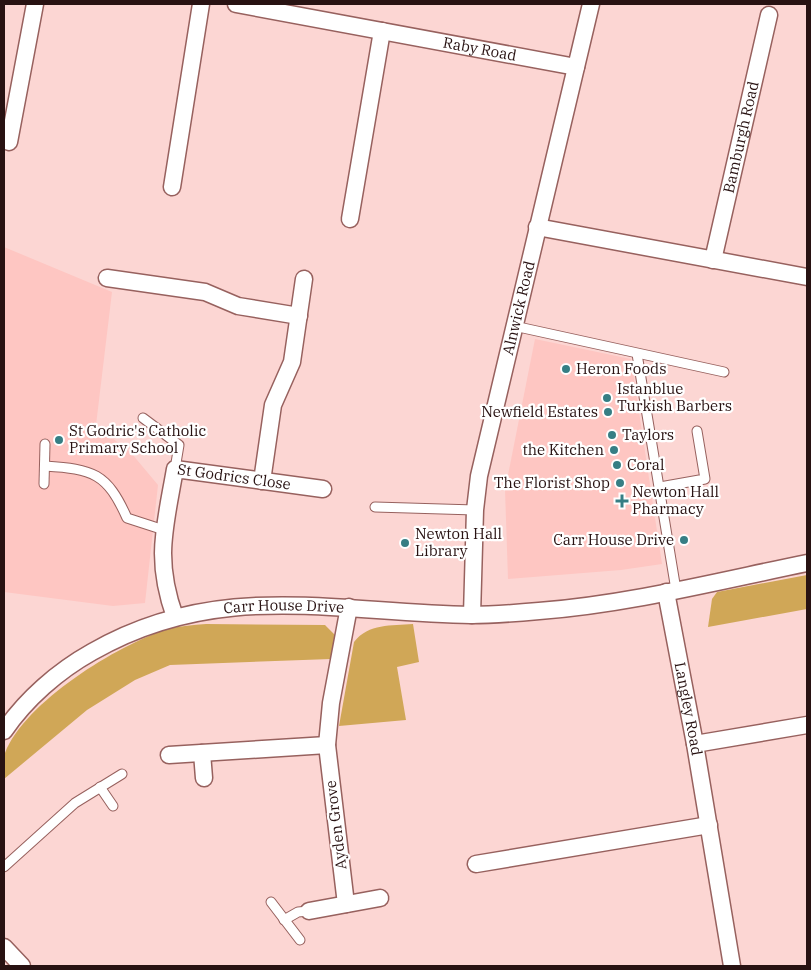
<svg xmlns="http://www.w3.org/2000/svg" width="811" height="970" viewBox="0 0 811 970" font-family="'IBM Plex Serif',serif">
<style>
.built{fill:#fec6c2}
.green{fill:#d0a757}
.lines{fill:none;stroke-linecap:round;stroke-linejoin:round}
.lane-casing{stroke:#97615e;stroke-width:11}
.street-casing{stroke:#97615e;stroke-width:19}
.lane{stroke:#fff;stroke-width:9}
.street{stroke:#fff;stroke-width:16}
.poi-dot{fill:#367e84;stroke:#fff;stroke-width:2}
.labels{text-anchor:middle;stroke-width:4.5;stroke-linejoin:round;paint-order:stroke}
.street-label{font-size:15px;fill:#281212;stroke:#fff}
.poi-label{font-size:15px;fill:#281212;stroke:#fff;text-anchor:start}
</style>
<rect width="100%" height="100%" fill="#fcd6d3"/>
<!-- built -->
<g class="built">
<polygon points="4,247 112,292 96,425 132,454 158,485 145,603 113,606 4,592"/>
<polygon points="535,339 631,359 662,564 621,570 508,579 505,490"/>
</g>
<!-- green -->
<g class="green">
<polygon points="807,575 807,609 708,627 712,599 717,592"/>
<path d="M206,624L325,625L335,635L331,659L170,665L135,680L87,710L4,779C4,771 2,760 5,753C25,702 117,645 168,629C181,626 193,625 206,624Z"/>
<path d="M413,624L419,662L397,667L406,720L339,726L354,642C369,623 391,626 413,624Z"/>
</g>
<g class="lines">
<!-- lane casing -->
<g class="lane-casing">
<g id="lane">
<polyline points="514,326 724,372"/>
<polyline points="637,354 676,590"/>
<polyline points="143,418 179,445 175,469"/>
<path d="M45,466C93,469 107,473 127,518L164,530"/>
<polyline points="44,484 45,444"/>
<polyline points="660,487 705,479 697,431"/>
<polyline points="375,507 475,510"/>
<polyline points="100,787 113,806"/>
<polyline points="4,867 75,803 122,774"/>
<polyline points="271,902 300,940"/>
<polyline points="284,920 298,912 309,911"/>
</g>
</g>
<!-- street casing -->
<g class="street-casing">
<g id="street">
<path id="s1" d="M236,4L576,67"/>
<polyline points="9,142 35,4"/>
<polyline points="172,187 201,4"/>
<polyline points="350,219 382,31"/>
<polyline points="537,227 807,277"/>
<path id="s2" d="M713,260L769,15"/>
<polyline points="107,278 205,292 238,306 299,316"/>
<polyline points="262,481 273,405 292,362 304,279"/>
<path id="s3" d="M666,592L695,744L732,966"/>
<path id="s4" d="M472,615L475,510L479,476L591,4"/>
<path id="s5" d="M175,617C154,559 165,527 175,469L323,489"/>
<path id="s6" d="M4,731C26,699 58,671 92,652C219,579 335,613 471,615C493,615 517,613 539,611C629,604 719,581 807,563"/>
<polyline points="695,744 807,725"/>
<polyline points="202,753 204,778"/>
<polyline points="169,755 327,745"/>
<polyline points="476,864 709,825"/>
<polyline points="346,904 327,745 331,703 349,607"/>
<polyline points="309,911 380,898"/>
<polyline points="4,947 22,966"/>
</g>
</g>
<!-- lane -->
<use href="#lane" class="lane"/>
<!-- street -->
<use href="#street" class="street"/>
</g>
<!-- markers -->
<g class="poi-dot">
<circle cx="566" cy="369" r="5"/>
<circle cx="607" cy="398" r="5"/>
<circle cx="608" cy="412" r="5"/>
<circle cx="612" cy="435" r="5"/>
<circle cx="59" cy="440" r="5"/>
<circle cx="614" cy="450" r="5"/>
<circle cx="617" cy="465" r="5"/>
<circle cx="620" cy="483" r="5"/>
<path d="M619.5 493.5h5v5h5v5h-5v5h-5v-5h-5v-5h5z"/>
<circle cx="684" cy="540" r="5"/>
<circle cx="405" cy="543" r="5"/>
</g>
<g class="labels">
<!-- street labels -->
<g class="street-label">
<text dy="5" stroke="none"><textPath href="#s1" startOffset="248">Raby Road</textPath></text>
<text dy="5" stroke="none"><textPath href="#s2" startOffset="126">Bamburgh Road</textPath></text>
<text dy="5" stroke="none"><textPath href="#s4" startOffset="312">Alnwick Road</textPath></text>
<text dy="5" stroke="none"><textPath href="#s5" startOffset="210">St Godrics Close</textPath></text>
<text dy="5" stroke="none"><textPath href="#s6" startOffset="319">Carr House Drive</textPath></text>
<text dy="5" stroke="none"><textPath href="#s3" startOffset="119">Langley Road</textPath></text>
<text transform="translate(336 825) rotate(-97)" y="5">Ayden Grove</text>
</g>
<!-- poi labels -->
<g class="poi-label">
<text x="576" y="374">Heron Foods</text>
<text x="617" y="394">Istanblue<tspan x="617" dy="17">Turkish Barbers</tspan></text>
<text x="598" y="417" text-anchor="end">Newfield Estates</text>
<text x="69" y="436">St Godric's Catholic<tspan x="69" dy="17">Primary School</tspan></text>
<text x="622" y="440">Taylors</text>
<text x="604" y="455" text-anchor="end">the Kitchen</text>
<text x="627" y="470">Coral</text>
<text x="610" y="488" text-anchor="end">The Florist Shop</text>
<text x="632" y="497">Newton Hall<tspan x="632" dy="17">Pharmacy</tspan></text>
<text x="415" y="539">Newton Hall<tspan x="415" dy="17">Library</tspan></text>
<text x="674" y="545" text-anchor="end">Carr House Drive</text>
</g>
</g>
<!-- border -->
<rect width="811" height="970" fill="none" stroke="#281212" stroke-width="10"/>
</svg>
